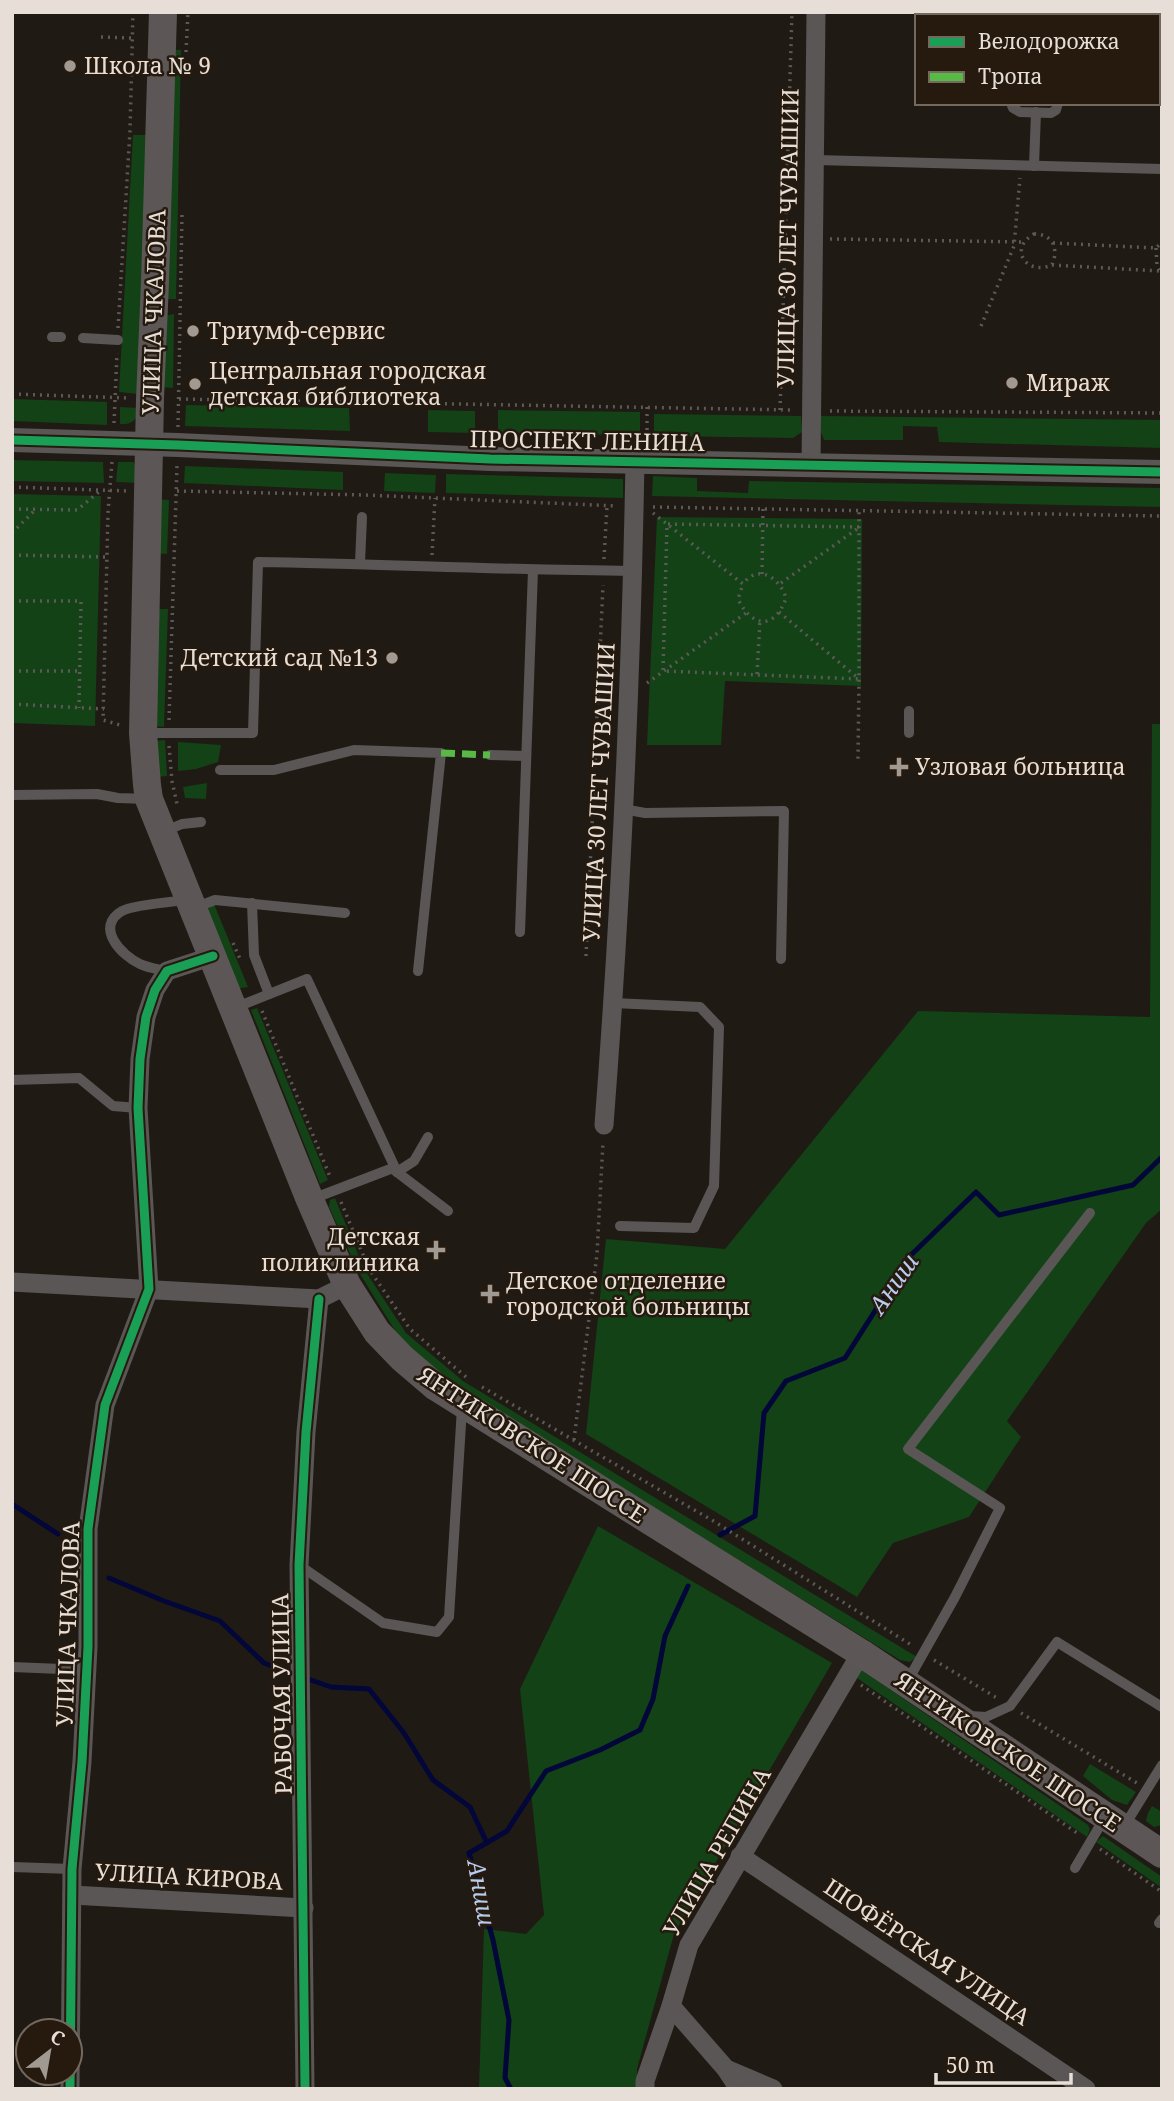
<svg xmlns="http://www.w3.org/2000/svg" width="1174" height="2101" viewBox="0 0 1174 2101" font-family="'Noto Serif',serif">
<style>
.green{fill:#124215}
.lines{fill:none;stroke-linecap:round;stroke-linejoin:round}
.stream{stroke:#030638;stroke-width:5}
.path{stroke:#5d5957;stroke-width:3.5;stroke-dasharray:2 5;stroke-linecap:butt}
.service{stroke:#595655;stroke-width:10}
.minor{stroke:#595655;stroke-width:19}
.tertiary{stroke:#595655;stroke-width:24}
.secondary{stroke:#5c5756;stroke-width:28}
.quiet{stroke:#58b947;stroke-width:7;stroke-dasharray:14 7;stroke-linecap:butt}
.cycleway-casing{stroke:#261a0e;stroke-width:13}
.cycleway{stroke:#1a9f57;stroke-width:9}
.poi-dot{fill:#a19a93;stroke:#261a0e;stroke-width:2.5}
.labels{text-anchor:middle;stroke-width:5;stroke-linejoin:round;paint-order:stroke}
.poi-label{font-size:23px;fill:#e7dfd7;stroke:#261a0e;text-anchor:start}
.street-label{font-size:23px;fill:#e7dfd7;stroke:#261a0e}
.water-label{font-size:24px;font-style:italic;fill:#b7cdf0;stroke:#261a0e}
</style>
<rect width="100%" height="100%" fill="#201a14"/>
<!-- green -->
<g class="green">
<polygon points="174,50 181,50 176,299 166,299"/>
<polygon points="133,135 147,135 138,394 119,392"/>
<polygon points="174,314 173,388 160,387 164,316"/>
<polygon points="12,399 107,402 107,425 12,421"/>
<polygon points="186,405 349,408 350,431 185,426"/>
<path d="M120,407L139,408C138,420 131,425 120,424Z"/>
<polygon points="428,410 475,411 475,433 428,432"/>
<polygon points="498,410 640,412 640,435 498,433"/>
<polygon points="654,414 801,416 802,432 793,438 654,436"/>
<polygon points="821,416 1162,420 1162,448 939,442 937,427 903,426 903,440 824,440 821,432"/>
<polygon points="12,460 103,462 104,483 12,481"/>
<polygon points="118,462 133,462 142,471 140,483 116,482"/>
<polygon points="185,466 343,472 343,490 184,483"/>
<polygon points="385,473 436,475 435,493 384,491"/>
<polygon points="446,474 623,479 623,498 446,493"/>
<polygon points="653,476 697,478 697,491 748,493 749,481 1161,488 1160,507 652,496"/>
<polygon points="12,494 101,496 95,726 12,723"/>
<polygon points="155,499 169,500 167,554 153,553"/>
<polygon points="657,517 862,519 861,686 725,681 721,745 647,745"/>
<polygon points="156,609 168,609 164,727 154,726"/>
<polygon points="1152,724 1162,724 1162,1209 1146,1223 1007,1421 1021,1437 969,1517 893,1543 857,1597 586,1434 606,1239 725,1249 918,1011 1150,1017"/>
<polygon points="165,740 167,776 156,777 154,741"/>
<polygon points="178,742 221,745 218,762 196,769 178,771"/>
<polygon points="207,783 206,799 185,798 183,787"/>
<polygon points="214,904 248,987 235,989 206,910"/>
<polygon points="257,1008 328,1180 320,1184 251,1010"/>
<polygon points="335,1198 364,1269 406,1333 463,1381 917,1657 910,1662 900,1660 451,1382 399,1337 357,1269 329,1207 330,1200"/>
<polygon points="598,1526 832,1663 674,1934 637,2069 637,2089 479,2089 484,1929 526,1934 544,1915 520,1689"/>
<polygon points="860,1669 1088,1825 1090,1829 1087,1837 854,1676"/>
<polygon points="1090,1764 1136,1792 1127,1805 1112,1800 1083,1776"/>
<polygon points="1152,1806 1162,1812 1162,1825 1154,1827 1146,1821 1148,1813"/>
<polygon points="1103,1836 1162,1877 1162,1888 1096,1842"/>
</g>
<g class="lines">
<!-- stream -->
<g class="stream">
<polyline points="12,1504 58,1534"/>
<polyline points="720,1535 755,1516 764,1413 786,1381 845,1358 910,1256 976,1192 999,1215 1133,1185 1162,1157"/>
<polyline points="109,1578 164,1601 220,1621 264,1663 296,1675"/>
<polyline points="305,1678 331,1687 369,1689 404,1733 433,1780 470,1807 487,1843"/>
<polyline points="511,2089 505,2078 509,2020 493,1940 469,1853 507,1831 546,1771 600,1750 640,1730 653,1699 665,1636 688,1586"/>
</g>
<!-- path -->
<g class="path">
<polyline points="101,37 132,38"/>
<polyline points="186,52 188,12"/>
<path d="M1034,234C1053,234 1059,249 1052,265C1026,276 1008,248 1034,234Z"/>
<polyline points="830,239 1024,242"/>
<polyline points="1053,243 1156,248 1162,242"/>
<polyline points="1156,248 1157,266 1161,272"/>
<polyline points="1052,265 1160,271"/>
<polyline points="981,326 1014,246 1020,178"/>
<polyline points="118,328 130,131 133,12"/>
<polyline points="12,394 129,398"/>
<polyline points="179,399 794,410"/>
<polyline points="647,407 647,443"/>
<polyline points="780,410 792,12"/>
<polyline points="830,411 1162,413"/>
<polyline points="114,423 117,353"/>
<polyline points="178,427 182,214"/>
<polyline points="112,462 108,512 103,720 120,725"/>
<polyline points="12,487 128,491"/>
<polyline points="177,491 365,495 617,506"/>
<polyline points="653,507 1162,516"/>
<polyline points="12,509 77,510 101,490"/>
<path d="M653,513L743,584L738,599C752,628 775,630 786,598C780,578 758,563 743,584"/>
<polyline points="859,527 667,524 663,671 859,679 859,510"/>
<polyline points="12,533 35,510"/>
<polyline points="12,555 107,557"/>
<polyline points="432,555 435,498"/>
<polyline points="604,559 607,506"/>
<polyline points="762,574 763,509"/>
<polyline points="781,583 857,529"/>
<polyline points="12,601 81,601 79,708"/>
<polyline points="779,612 859,679 858,759"/>
<polyline points="12,671 79,671"/>
<polyline points="757,674 760,620"/>
<polyline points="647,683 746,613"/>
<polyline points="12,704 104,709"/>
<polyline points="169,720 177,466"/>
<polyline points="169,746 172,781 177,804"/>
<polyline points="233,943 240,959"/>
<polyline points="586,956 603,585"/>
<polyline points="262,1011 331,1179"/>
<polyline points="341,1202 369,1269 410,1329 466,1377"/>
<polyline points="482,1387 715,1522 913,1646"/>
<polyline points="574,1440 597,1254 603,1142"/>
<polyline points="934,1660 997,1698"/>
<polyline points="861,1685 1080,1835"/>
<polyline points="1021,1713 1137,1783"/>
<polyline points="1100,1849 1162,1892"/>
</g>
<!-- service -->
<g class="service">
<polyline points="1061,12 1062,16"/>
<polyline points="1013,16 1014,12"/>
<polyline points="1011,103 1013,108 1020,112 1051,113 1056,110 1058,103"/>
<polyline points="816,160 1162,169"/>
<polyline points="1034,166 1036,112"/>
<polyline points="52,337 61,337"/>
<polyline points="83,338 118,340"/>
<polyline points="360,563 362,517"/>
<path d="M145,733H253L258,562C383,564 507,570 632,571"/>
<polyline points="909,733 909,711"/>
<polyline points="490,755 526,756"/>
<polyline points="220,770 274,770 354,750 441,753 418,971"/>
<polyline points="12,795 97,794 118,798 148,799"/>
<polyline points="623,809 645,813 784,811 781,959"/>
<polyline points="163,832 182,824 201,822"/>
<polyline points="252,903 254,955 269,994"/>
<polyline points="194,908 215,900 345,913"/>
<polyline points="520,932 533,570"/>
<path d="M167,971C158,969 148,968 140,964C122,956 94,927 122,911C133,905 171,902 186,900"/>
<polyline points="613,1003 700,1007 719,1027 714,1186 694,1228 620,1226"/>
<polyline points="234,1008 307,979 397,1172 393,1168 312,1199"/>
<polyline points="12,1080 79,1078 113,1106 138,1108"/>
<polyline points="393,1169 448,1211"/>
<polyline points="397,1172 414,1161 428,1137"/>
<polyline points="299,1565 383,1623 437,1632 449,1617 462,1408"/>
<polyline points="12,1667 86,1670"/>
<polyline points="907,1682 955,1597 1000,1508 908,1449 1090,1213"/>
<polyline points="970,1716 986,1717 1010,1706 1057,1642 1162,1707"/>
<polyline points="1125,1825 1162,1765"/>
<polyline points="12,1867 72,1869"/>
<polyline points="1075,1868 1105,1817"/>
<polyline points="1159,1923 1162,1919"/>
</g>
<!-- minor -->
<g class="minor">
<polyline points="811,464 816,12"/>
<path d="M604,1125C621,904 631,683 635,461"/>
<polyline points="12,1282 319,1299 347,1285"/>
<polyline points="740,1856 1086,2089"/>
<polyline points="72,1895 304,1908"/>
<polyline points="671,2006 726,2069 739,2089"/>
<polyline points="726,2069 773,2089"/>
<polyline points="70,2089 72,1869 82,1762 88,1647 88,1529 105,1405 149,1289 138,1108 140,1059 146,1017 155,990 167,971 213,956"/>
<polyline points="305,2089 299,1565 306,1432 319,1299"/>
<polyline points="645,2089 645,2081 671,2006 689,1945 861,1653"/>
</g>
<!-- tertiary -->
<polyline class="tertiary" points="12,440 178,445 490,459 1162,472"/>
<!-- secondary -->
<polyline class="secondary" points="163,12 155,282 150,399 143,733 147,785 149,799 157,819 310,1200 347,1285 377,1332 402,1358 436,1387 861,1653 1162,1854"/>
<!-- quiet -->
<polyline class="quiet" points="441,753 490,755"/>
<!-- cycleway casing -->
<g class="cycleway-casing">
<g id="cycleway">
<polyline points="12,440 178,445 490,459 1162,472"/>
<polyline points="70,2089 72,1869 82,1762 88,1647 88,1529 105,1405 149,1289 138,1108 140,1059 146,1017 155,990 167,971 213,956"/>
<polyline points="305,2089 299,1565 306,1432 319,1299"/>
</g>
</g>
<!-- cycleway -->
<use href="#cycleway" class="cycleway"/>
</g>
<!-- markers -->
<g class="poi-dot">
<circle cx="70" cy="66" r="7"/>
<circle cx="193" cy="331" r="7"/>
<circle cx="1012" cy="383" r="7"/>
<circle cx="195" cy="384" r="7"/>
<circle cx="392" cy="658" r="7"/>
<path d="M895.5 756.5h7v7h7v7h-7v7h-7v-7h-7v-7h7z"/>
<path d="M432.5 1239.5h7v7h7v7h-7v7h-7v-7h-7v-7h7z"/>
<path d="M486.5 1283.5h7v7h7v7h-7v7h-7v-7h-7v-7h7z"/>
</g>
<g class="labels">
<!-- poi labels -->
<g class="poi-label">
<text x="84" y="74">Школа № 9</text>
<text x="207" y="339">Триумф-сервис</text>
<text x="209" y="379">Центральная городская<tspan x="209" dy="26">детская библиотека</tspan></text>
<text x="1026" y="391">Мираж</text>
<text x="378" y="666" text-anchor="end">Детский сад №13</text>
<text x="915" y="775">Узловая больница</text>
<text x="420" y="1245" text-anchor="end">Детская<tspan x="420" dy="26">поликлиника</tspan></text>
<text x="506" y="1289">Детское отделение<tspan x="506" dy="26">городской больницы</tspan></text>
</g>
<!-- street labels -->
<g class="street-label">
<text transform="translate(788 238) rotate(-89)" y="8">УЛИЦА 30 ЛЕТ ЧУВАШИИ</text>
<text transform="translate(154 312) rotate(-88)" y="8">УЛИЦА ЧКАЛОВА</text>
<text transform="translate(587 441) rotate(1)" y="8">ПРОСПЕКТ ЛЕНИНА</text>
<text transform="translate(599 792) rotate(-87)" y="8">УЛИЦА 30 ЛЕТ ЧУВАШИИ</text>
<text transform="translate(532 1445) rotate(33)" y="8">ЯНТИКОВСКОЕ ШОССЕ</text>
<text transform="translate(68 1624) rotate(-88)" y="8">УЛИЦА ЧКАЛОВА</text>
<text transform="translate(282 1694) rotate(-91)" y="8">РАБОЧАЯ УЛИЦА</text>
<text transform="translate(1008 1752) rotate(34)" y="8">ЯНТИКОВСКОЕ ШОССЕ</text>
<text transform="translate(717 1852) rotate(-60)" y="8">УЛИЦА РЕПИНА</text>
<text transform="translate(189 1877) rotate(3)" y="8">УЛИЦА КИРОВА</text>
<text transform="translate(927 1952) rotate(34)" y="8">ШОФЁРСКАЯ УЛИЦА</text>
</g>
<!-- water labels -->
<g class="water-label">
<text transform="translate(894 1284) rotate(-55)" y="8">Аниш</text>
<text transform="translate(481 1893) rotate(80)" y="8">Аниш</text>
</g>
</g>
<!-- border -->
<rect width="1174" height="2101" fill="none" stroke="#e7dfd7" stroke-width="28"/>
<!-- legend -->
<rect x="915" y="14" width="245" height="91" fill="#261a0e" stroke="#73695e" stroke-width="2"/>
<rect x="929" y="37" width="35" height="10" fill="#1a9f57" stroke="#73695e" stroke-width="2"/>
<text x="978" y="49" font-size="21" fill="#e7dfd7">Велодорожка</text>
<rect x="929" y="72" width="35" height="10" fill="#58b947" stroke="#73695e" stroke-width="2"/>
<text x="978" y="84" font-size="21" fill="#e7dfd7">Тропа</text>
<!-- north arrow -->
<g transform="translate(49 2052) rotate(31)"><circle r="33" fill="#261a0e" stroke="#73695e" stroke-width="2"/>
<path d="M0-5L12 26L0 18L-12 26Z" fill="#a19a93"/>
<text y="-10" font-size="19" font-weight="bold" text-anchor="middle" fill="#e7dfd7">С</text>
</g>
<!-- scale -->
<path d="M936 2073v10h135v-10" fill="none" stroke="#e7dfd7" stroke-width="3.5"/>
<text x="946" y="2073" font-size="21" fill="#e7dfd7" stroke="#261a0e" stroke-width="5" paint-order="stroke">50 m</text>
</svg>
